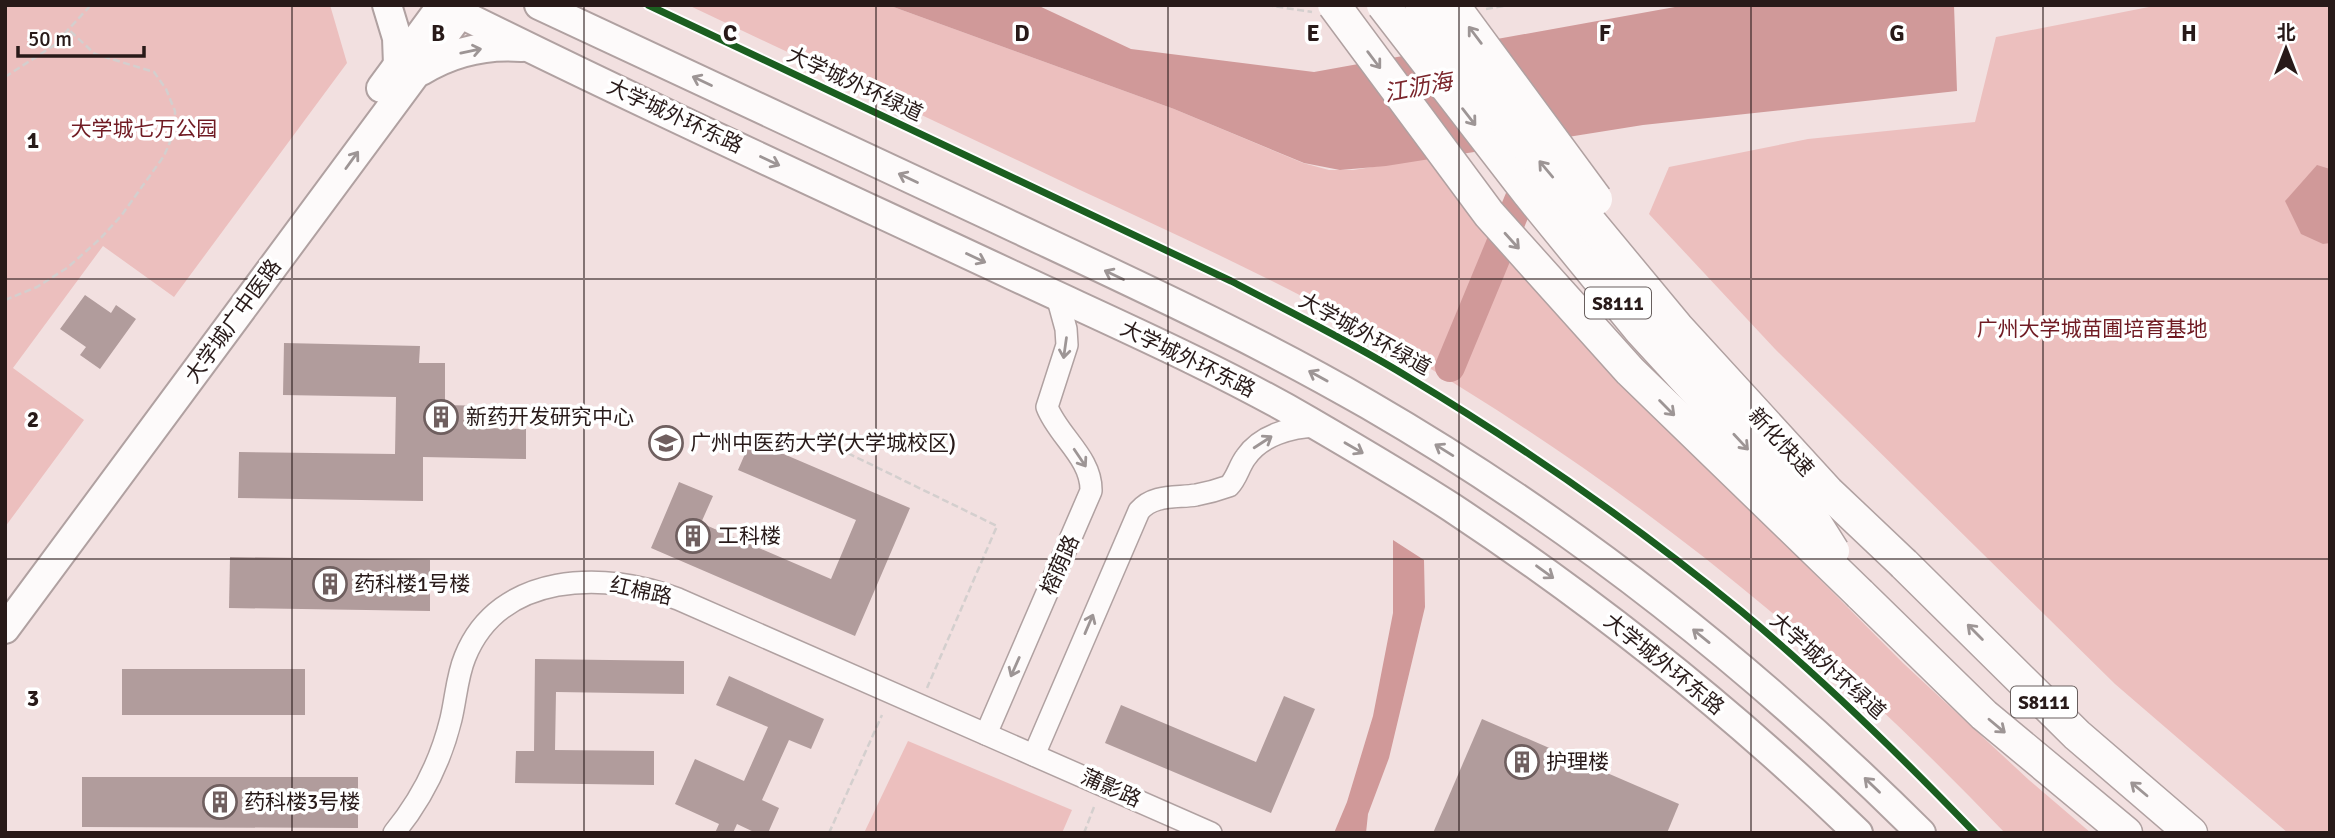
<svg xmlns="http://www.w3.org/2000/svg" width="2335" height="838" viewBox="0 0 2335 838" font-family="Signika,'Noto Sans SC',sans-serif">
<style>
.green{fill:#ecbfbe}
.water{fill:#d09999}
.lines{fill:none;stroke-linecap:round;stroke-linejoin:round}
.river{stroke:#d09999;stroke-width:30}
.building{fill:#b19c9c}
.minor-casing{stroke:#b0a1a1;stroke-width:24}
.major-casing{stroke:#b0a1a1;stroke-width:32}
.highway-casing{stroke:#b0a1a1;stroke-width:35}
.path{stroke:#d4cfce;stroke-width:2.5;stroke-dasharray:7 3.5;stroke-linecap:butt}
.minor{stroke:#fdfafa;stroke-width:21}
.major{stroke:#fdfafa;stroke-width:28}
.highway{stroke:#fdfafa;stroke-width:32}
.highway-bridge-casing{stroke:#b0a1a1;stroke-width:35;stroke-linecap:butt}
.highway-bridge{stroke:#fdfafa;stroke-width:32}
.cycleway-casing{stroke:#fff;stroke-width:11}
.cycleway{stroke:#1b5e20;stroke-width:7}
.oneway{stroke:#9d9595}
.grid{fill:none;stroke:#281a19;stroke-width:2;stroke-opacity:0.55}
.labels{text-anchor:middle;stroke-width:7;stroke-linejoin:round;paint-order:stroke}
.shield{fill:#fff;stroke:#685f5e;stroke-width:2}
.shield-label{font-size:19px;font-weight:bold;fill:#281a19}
.street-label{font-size:21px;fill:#281a19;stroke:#fff}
.park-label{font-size:21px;fill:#701b23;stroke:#fff}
.poi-label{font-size:21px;fill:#281a19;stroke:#fff;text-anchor:start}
.water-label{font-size:23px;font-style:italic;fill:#7b262c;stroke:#fff}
.grid-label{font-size:23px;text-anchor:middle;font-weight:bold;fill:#281a19;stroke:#fff;stroke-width:7;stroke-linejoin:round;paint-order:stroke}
</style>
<rect width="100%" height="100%" fill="#f2e0e0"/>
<!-- green -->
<g class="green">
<polygon points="5,5 330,5 347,63 174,297 103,246 13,368 84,420 5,527"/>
<path d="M688,5H888L1174,109L1303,163L1329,170H1353L1449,155L1706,462L1759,518L1903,663L2029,780L2091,833H2005C1930,755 1853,680 1770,611C1657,516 1537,432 1411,357C1305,293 1192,242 1080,190C950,128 819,67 688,5Z"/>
<polygon points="2159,5 2330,5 2330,833 2288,833 2115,684 1775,349 1649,214 1669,167 1808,139 1975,122 1996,37"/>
<polygon points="908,741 1072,810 1062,833 864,833"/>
</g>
<!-- water -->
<g class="water">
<polygon points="888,5 1037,5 1131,49 1314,72 1686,5 1954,5 1957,91 1643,125 1386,166 1340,170 1304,163 1174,109"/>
<polygon points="2317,165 2330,169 2330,243 2323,244 2301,234 2285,201"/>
<polygon points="1393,540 1424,560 1425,607 1389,758 1368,814 1366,833 1334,833 1347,802 1373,716 1393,613"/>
</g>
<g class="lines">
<!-- river -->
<polyline class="river" points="1450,367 1533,167"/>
</g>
<!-- building -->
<g class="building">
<polygon points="85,295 111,313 116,305 136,319 100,369 80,355 86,347 60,329"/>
<polygon points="284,343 420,346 419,363 445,363 445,405 486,406 486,428 526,429 526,459 423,457 423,501 238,498 239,452 395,454 396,397 283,395"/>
<polygon points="751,440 910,508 855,636 651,548 679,482 713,496 701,523 831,579 856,520 738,470"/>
<polygon points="230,557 430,560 430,611 229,608"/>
<polygon points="535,659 684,661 684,694 556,692 555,750 654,751 654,785 515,783 516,751 534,751"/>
<rect x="122" y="669" width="183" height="46"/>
<polygon points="729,676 824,719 811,749 789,740 762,800 779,808 768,833 756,833 737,824 733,833 715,833 719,824 675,804 695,759 744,781 768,727 716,705"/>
<polygon points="1284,696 1315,709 1271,813 1105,743 1121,705 1256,762"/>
<polygon points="1482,719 1679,804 1667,833 1433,833"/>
<polygon points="82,777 358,777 358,828 82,827"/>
</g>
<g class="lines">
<!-- minor casing -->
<g class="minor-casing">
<g id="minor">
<path d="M986,734L1091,491C1092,458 1058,436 1047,407L1067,345L1066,329L1057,296"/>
<path d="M1034,755L1139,511C1153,494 1176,498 1196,495C1207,493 1218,490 1229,486C1237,478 1239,466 1246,457C1261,435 1291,427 1317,426"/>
<path d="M394,833C421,800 441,760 451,719C456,698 457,676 465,657C499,572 605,570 678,599L1211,833"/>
</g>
</g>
<!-- major casing -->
<g class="major-casing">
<g id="major">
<polyline points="387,5 397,38 398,65"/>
<path d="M443,5C631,99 822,186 1012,275C1112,322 1214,366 1309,421C1357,449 1405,477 1451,507C1596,603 1733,712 1858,833"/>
<path d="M539,5C692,77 845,148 997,219C1122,278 1250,336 1369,405C1571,522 1756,669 1921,833"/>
<path d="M421,71C452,52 486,44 522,47"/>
<polyline points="381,88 442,5"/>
<polyline points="5,629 460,14"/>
</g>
</g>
<!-- highway casing -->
<g class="highway-casing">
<g id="highway">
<polyline points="1904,564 2077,735 2191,833"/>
<polyline points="1860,594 1984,715 2126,833"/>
</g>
</g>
<!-- path -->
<g class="path">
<polyline points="1266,5 1312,12"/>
<polyline points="1486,9 1510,5"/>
<polyline points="5,77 53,46 91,5"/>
<polyline points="5,300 37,287 67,268 100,239 121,216 164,156 175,130 175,111 166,89 154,72 95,54 69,30"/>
<polyline points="829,444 997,526 927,688"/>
<polyline points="829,833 882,715"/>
<polyline points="1084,833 1094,807"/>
</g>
<!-- minor -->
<use href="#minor" class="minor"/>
<!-- major -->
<use href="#major" class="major"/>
<!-- highway -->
<use href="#highway" class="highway"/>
<!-- highway-bridge casing -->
<g class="highway-bridge-casing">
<g id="highway-bridge">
<polyline points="1334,5 1489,214 1630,371 1860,594"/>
<polyline points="1383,5 1529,194 1640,330 1811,516 1833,551"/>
<polyline points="1421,5 1493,105 1677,327 1828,492 1904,564"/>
<polyline points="1453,5 1596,199"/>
</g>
</g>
<!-- highway-bridge -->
<use href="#highway-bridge" class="highway-bridge"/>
<!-- cycleway casing -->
<g class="cycleway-casing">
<path id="cycleway" d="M648,5L1231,281C1290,312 1351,342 1408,377C1524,447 1636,525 1741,611C1824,680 1900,755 1975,833"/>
</g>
<!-- cycleway -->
<use href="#cycleway" class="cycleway"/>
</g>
<!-- one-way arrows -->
<defs><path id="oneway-shaft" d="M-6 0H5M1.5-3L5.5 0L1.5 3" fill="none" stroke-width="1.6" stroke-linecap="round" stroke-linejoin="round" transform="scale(1.75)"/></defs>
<g class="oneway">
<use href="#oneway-shaft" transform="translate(1475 35) rotate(-127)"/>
<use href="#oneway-shaft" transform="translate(471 51) rotate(-12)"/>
<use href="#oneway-shaft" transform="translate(1374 60) rotate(53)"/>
<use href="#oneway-shaft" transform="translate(702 81) rotate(-155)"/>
<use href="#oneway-shaft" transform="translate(1469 117) rotate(52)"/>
<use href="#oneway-shaft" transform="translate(352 160) rotate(-54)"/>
<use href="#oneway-shaft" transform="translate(770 161) rotate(25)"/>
<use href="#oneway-shaft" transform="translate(1546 169) rotate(-130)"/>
<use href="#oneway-shaft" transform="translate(908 178) rotate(-155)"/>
<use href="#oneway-shaft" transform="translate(1512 241) rotate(48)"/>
<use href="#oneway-shaft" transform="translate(976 258) rotate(25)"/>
<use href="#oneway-shaft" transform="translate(1114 275) rotate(-154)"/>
<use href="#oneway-shaft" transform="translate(1065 348) rotate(98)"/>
<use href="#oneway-shaft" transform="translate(1318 376) rotate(-151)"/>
<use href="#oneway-shaft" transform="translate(1667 408) rotate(45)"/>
<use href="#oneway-shaft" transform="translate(1263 442) rotate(-33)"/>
<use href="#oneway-shaft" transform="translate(1741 442) rotate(47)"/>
<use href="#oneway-shaft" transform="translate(1354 448) rotate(30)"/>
<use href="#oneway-shaft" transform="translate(1444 450) rotate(-148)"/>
<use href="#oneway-shaft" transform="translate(1080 458) rotate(56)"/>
<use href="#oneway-shaft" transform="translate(1545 572) rotate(36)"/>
<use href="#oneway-shaft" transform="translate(1089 624) rotate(-67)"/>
<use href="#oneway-shaft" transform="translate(1975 632) rotate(-135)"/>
<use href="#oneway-shaft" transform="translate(1701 636) rotate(-141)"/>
<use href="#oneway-shaft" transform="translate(1015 667) rotate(114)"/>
<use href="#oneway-shaft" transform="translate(1997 726) rotate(40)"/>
<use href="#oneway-shaft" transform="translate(1872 785) rotate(-136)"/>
<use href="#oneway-shaft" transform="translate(2139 789) rotate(-140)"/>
</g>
<!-- grid -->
<path class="grid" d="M292,5V833M584,5V833M876,5V833M1168,5V833M1459,5V833M1751,5V833M2043,5V833M5,279H2330M5,559H2330"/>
<!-- icons -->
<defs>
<g id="building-ring" transform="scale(1.75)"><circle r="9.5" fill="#fff" stroke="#6f5f5f" stroke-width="1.5"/><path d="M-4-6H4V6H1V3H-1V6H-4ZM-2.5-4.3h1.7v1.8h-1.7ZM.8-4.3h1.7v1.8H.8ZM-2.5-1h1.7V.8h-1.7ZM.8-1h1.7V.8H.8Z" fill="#6f5f5f"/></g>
<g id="university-ring" transform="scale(1.75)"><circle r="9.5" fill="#fff" stroke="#6f5f5f" stroke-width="1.5"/><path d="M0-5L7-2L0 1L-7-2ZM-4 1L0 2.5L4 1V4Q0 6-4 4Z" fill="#6f5f5f"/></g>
</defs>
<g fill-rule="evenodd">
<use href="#building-ring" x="441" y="417"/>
<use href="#university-ring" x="666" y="443"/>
<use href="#building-ring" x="693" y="536"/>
<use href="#building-ring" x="330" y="584"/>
<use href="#building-ring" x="1522" y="762"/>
<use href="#building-ring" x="220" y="802"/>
</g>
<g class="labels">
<!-- shield labels -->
<g class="shield">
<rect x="1585" y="287.5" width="66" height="31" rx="5"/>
<rect x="2011" y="686.5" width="66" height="31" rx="5"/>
</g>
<g class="shield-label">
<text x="1618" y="310">S8111</text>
<text x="2044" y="709">S8111</text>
</g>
<!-- street labels -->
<g class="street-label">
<text transform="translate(855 84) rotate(25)" y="7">大学城外环绿道</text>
<text transform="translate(675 116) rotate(25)" y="7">大学城外环东路</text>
<text transform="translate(233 321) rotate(-54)" y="7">大学城广中医路</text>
<text transform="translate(1365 334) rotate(29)" y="7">大学城外环绿道</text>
<text transform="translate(1188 359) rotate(26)" y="7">大学城外环东路</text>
<text transform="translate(1781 442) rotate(47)" y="7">新化快速</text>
<text transform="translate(1060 565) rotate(-66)" y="7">榕荫路</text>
<text transform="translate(641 591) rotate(12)" y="7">红棉路</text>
<text transform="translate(1664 664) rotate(39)" y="7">大学城外环东路</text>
<text transform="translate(1828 666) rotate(42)" y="7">大学城外环绿道</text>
<text transform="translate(1111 788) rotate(24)" y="7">蒲影路</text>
</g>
<!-- park labels -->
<g class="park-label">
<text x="144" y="136">大学城七万公园</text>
<text x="2092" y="336">广州大学城苗圃培育基地</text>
</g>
<!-- poi labels -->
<g class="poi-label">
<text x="466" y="424">新药开发研究中心</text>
<text x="690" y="450">广州中医药大学(大学城校区)</text>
<text x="718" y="543">工科楼</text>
<text x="354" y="591">药科楼1号楼</text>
<text x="1546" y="769">护理楼</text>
<text x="244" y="809">药科楼3号楼</text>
</g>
<!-- water labels -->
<g class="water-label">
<text transform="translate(1418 87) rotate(-11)" y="8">江沥海</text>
</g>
</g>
<g class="grid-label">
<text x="438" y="41">B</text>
<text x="730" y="41">C</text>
<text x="1022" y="41">D</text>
<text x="1313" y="41">E</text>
<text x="1605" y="41">F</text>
<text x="1897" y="41">G</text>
<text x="2189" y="41">H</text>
<text x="33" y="148">1</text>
<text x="33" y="427">2</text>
<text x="33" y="706">3</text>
</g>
<!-- border -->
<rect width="2335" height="838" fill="none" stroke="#281a19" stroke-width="14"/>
<!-- north arrow -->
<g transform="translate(2286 49)" stroke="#ffffff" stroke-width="5" paint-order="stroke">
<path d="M0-5L12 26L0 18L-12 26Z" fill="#281a19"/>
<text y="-10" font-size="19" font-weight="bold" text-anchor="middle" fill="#281a19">北</text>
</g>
<!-- scale -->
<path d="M18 46v10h126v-10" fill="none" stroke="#281a19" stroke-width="3.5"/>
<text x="28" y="46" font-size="21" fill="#281a19" stroke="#ffffff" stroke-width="5" paint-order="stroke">50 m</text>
</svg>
